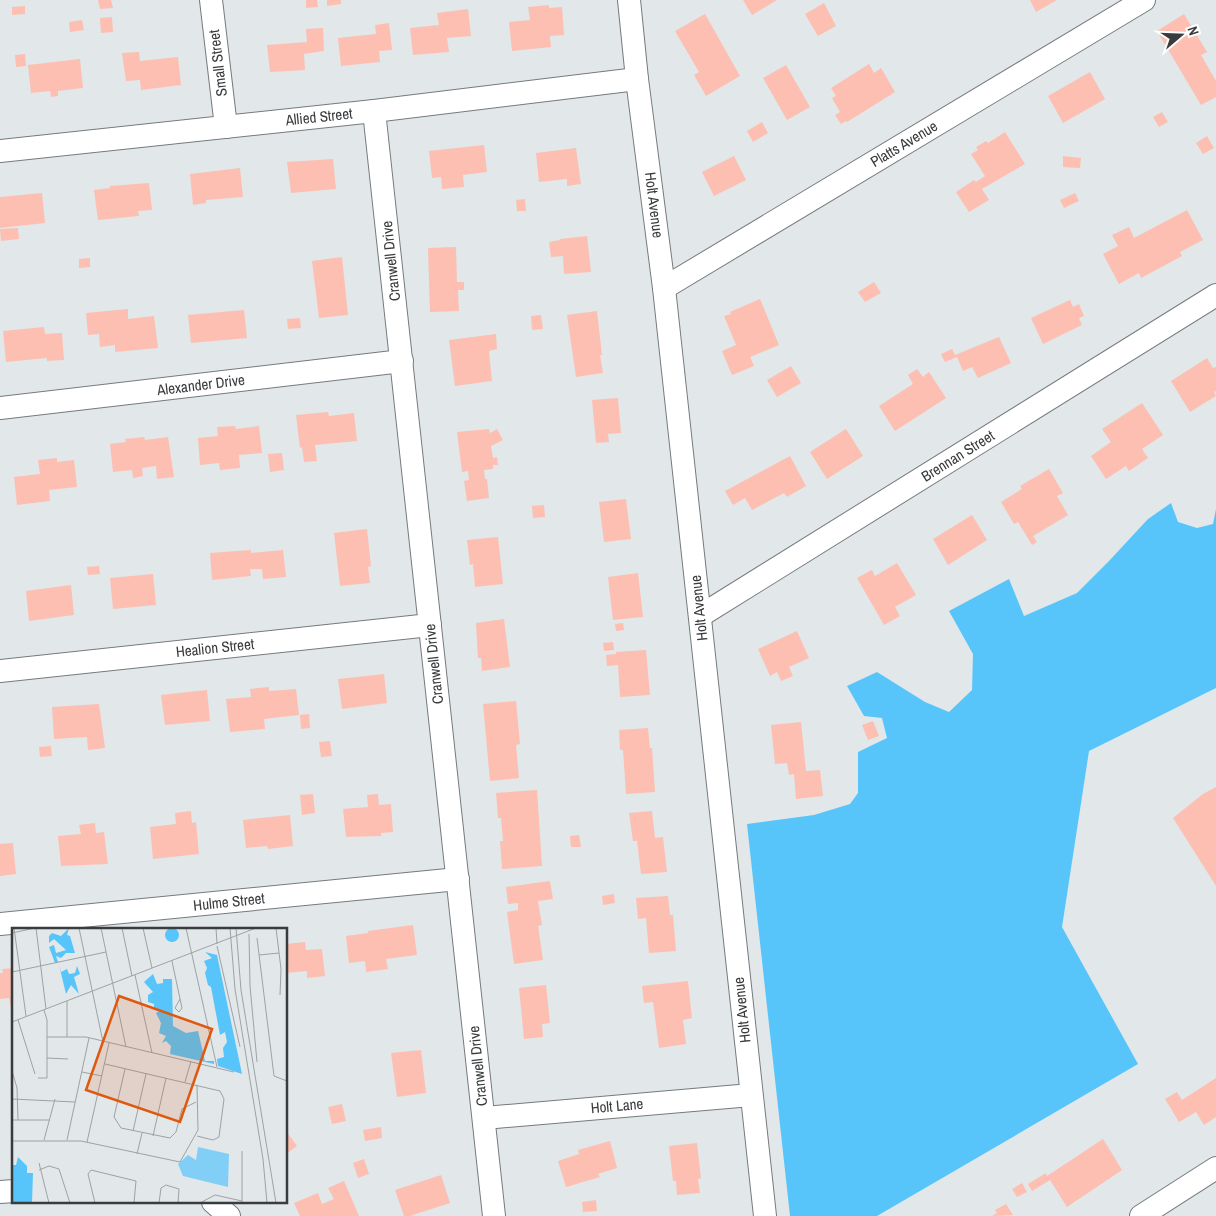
<svg xmlns="http://www.w3.org/2000/svg" width="1216" height="1216" viewBox="0 0 1216 1216" font-family="'Archivo Narrow',sans-serif">
<style>
.forest{fill:#57c5fa}
.building{fill:#fdbfb2}
.lines{fill:none;stroke-linecap:round;stroke-linejoin:round}
.street-casing{stroke:#767a7d;stroke-width:24}
.street{stroke:#fff;stroke-width:22}
.labels{text-anchor:middle;stroke-width:4.5;stroke-linejoin:round;paint-order:stroke}
.street-label{font-size:15px;fill:#393b3c;stroke:#fff}
.inset-road{fill:none;stroke:#9ea2a4;stroke-width:1}
.view{fill:#df580e;fill-opacity:0.15;stroke:#df580e;stroke-width:2.5}
.inset-edge{fill:none;stroke:#393b3c;stroke-width:2.5}
</style>
<rect width="100%" height="100%" fill="#e2e7ea"/>
<!-- forest -->
<polygon class="forest" points="1171,503 1178,522 1197,528 1213,524 1216,509 1216,688 1089,751 1062,927 1138,1064 877,1216 790,1216 747,824 814,815 850,804 858,793 858,752 887,738 882,718 864,716 847,686 877,672 925,702 949,712 972,690 973,654 949,611 1009,579 1024,616 1077,593 1109,561 1148,519"/>
<!-- building -->
<g class="building">
<polygon points="98,0 111,0 113,8 100,9"/>
<polygon points="306,0 317,0 318,7 306,8"/>
<polygon points="327,0 341,0 341,4 327,6"/>
<polygon points="743,0 777,0 752,15"/>
<polygon points="1030,0 1057,0 1036,12"/>
<polygon points="824,3 836,26 818,36 805,14"/>
<polygon points="549,5 549,8 562,7 564,35 550,36 551,47 512,51 509,22 530,20 528,7"/>
<polygon points="25,6 25,14 12,15 12,7"/>
<polygon points="468,9 471,36 447,38 449,52 413,55 410,28 439,25 437,13"/>
<polygon points="705,14 740,76 706,96 694,75 699,72 675,31"/>
<polygon points="1184,14 1207,52 1201,55 1216,81 1216,97 1201,105 1157,31"/>
<polygon points="112,17 113,32 101,33 100,18"/>
<polygon points="82,20 84,30 70,32 69,22"/>
<polygon points="389,23 392,50 379,51 380,62 341,66 338,38 376,34 375,25"/>
<polygon points="323,28 324,51 304,54 305,70 270,72 267,45 307,42 306,29"/>
<polygon points="139,52 140,61 178,57 181,85 141,90 140,80 126,81 122,53"/>
<polygon points="25,54 26,66 16,67 15,55"/>
<polygon points="80,59 83,88 58,91 58,96 51,97 50,91 31,93 28,65"/>
<polygon points="869,64 874,73 881,68 895,92 847,122 846,121 841,124 835,115 840,112 832,98 836,96 831,88"/>
<polygon points="786,65 810,107 787,120 763,78"/>
<polygon points="1090,72 1105,99 1063,123 1048,96"/>
<polygon points="1162,112 1168,122 1159,127 1153,117"/>
<polygon points="762,122 768,133 753,142 747,131"/>
<polygon points="1005,132 1025,164 982,189 989,200 969,212 956,192 974,180 976,182 985,176 971,154 978,150 976,147 986,141 988,143"/>
<polygon points="1207,136 1214,148 1203,154 1196,143"/>
<polygon points="484,145 487,172 463,175 464,187 442,189 441,177 432,178 429,151"/>
<polygon points="576,148 581,184 567,186 567,179 539,182 536,153"/>
<polygon points="734,156 746,180 714,196 702,172"/>
<polygon points="1063,156 1081,158 1080,168 1063,167"/>
<polygon points="333,159 336,189 291,193 287,162"/>
<polygon points="240,168 243,197 206,200 206,203 193,205 190,174"/>
<polygon points="149,183 152,210 138,211 139,216 98,220 94,190 110,188 110,186"/>
<polygon points="42,193 45,223 0,228 0,197"/>
<polygon points="1075,193 1079,201 1064,208 1060,200"/>
<polygon points="525,199 526,211 517,211 516,200"/>
<polygon points="1187,210 1203,240 1180,252 1182,256 1141,278 1139,273 1119,284 1103,254 1118,246 1112,235 1129,227 1134,238"/>
<polygon points="18,228 19,239 1,241 0,229"/>
<polygon points="587,236 591,272 564,274 563,256 551,257 549,242 560,240 560,239"/>
<polygon points="456,247 457,282 464,282 464,290 458,290 459,311 430,312 428,248"/>
<polygon points="342,257 348,315 319,318 312,261"/>
<polygon points="90,258 90,267 79,268 79,259"/>
<polygon points="874,282 881,293 865,302 858,292"/>
<polygon points="760,299 779,345 750,357 754,366 732,375 722,351 736,345 724,316 731,314 730,312"/>
<polygon points="1070,300 1073,307 1079,304 1084,316 1079,318 1082,325 1043,344 1031,318"/>
<polygon points="128,309 128,319 154,316 158,348 115,352 115,345 100,347 99,334 88,335 86,313"/>
<polygon points="244,310 247,338 191,343 188,315"/>
<polygon points="597,311 602,355 600,355 603,373 576,377 567,315"/>
<polygon points="541,315 543,329 532,330 531,316"/>
<polygon points="300,318 301,328 288,329 287,319"/>
<polygon points="44,327 45,334 62,333 64,360 47,361 47,358 6,362 3,331"/>
<polygon points="496,334 497,349 489,351 492,381 455,386 449,340"/>
<polygon points="999,337 1011,363 978,378 972,367 963,371 957,357 945,362 941,354 952,349 955,355"/>
<polygon points="1207,358 1213,368 1216,367 1216,391 1214,392 1216,396 1190,412 1171,381"/>
<polygon points="791,366 801,383 777,397 767,380"/>
<polygon points="917,369 923,377 929,372 946,398 895,431 879,406 913,384 908,375"/>
<polygon points="618,398 621,433 608,434 609,442 596,443 592,400"/>
<polygon points="1142,403 1163,435 1142,449 1148,458 1129,471 1126,466 1106,479 1091,456 1111,442 1102,429"/>
<polygon points="328,412 329,416 354,413 357,441 315,445 317,461 304,462 302,447 300,448 296,415"/>
<polygon points="235,426 236,429 259,426 262,453 239,455 240,468 220,470 219,463 200,465 198,438 218,436 217,427"/>
<polygon points="489,429 490,433 497,429 503,440 491,446 493,458 497,457 498,465 493,465 493,469 484,470 485,479 487,479 489,498 467,501 464,481 469,480 468,471 462,472 457,432"/>
<polygon points="846,429 863,456 827,479 810,452"/>
<polygon points="144,437 145,440 168,437 174,477 157,479 156,466 142,468 143,476 133,478 132,470 113,472 110,444 126,442 125,439"/>
<polygon points="282,453 284,470 270,472 268,454"/>
<polygon points="790,456 806,486 787,497 784,493 752,510 745,498 733,505 725,491"/>
<polygon points="57,458 57,462 74,460 77,487 49,490 50,501 17,505 14,477 40,474 38,460"/>
<polygon points="1049,469 1063,493 1057,496 1068,515 1033,536 1037,542 1032,545 1018,522 1014,524 1001,502 1022,489 1020,486"/>
<polygon points="626,499 631,539 604,542 599,502"/>
<polygon points="544,505 545,517 533,518 532,506"/>
<polygon points="972,515 987,540 948,565 933,539"/>
<polygon points="367,529 371,566 368,567 370,583 340,586 334,533"/>
<polygon points="498,537 503,584 475,587 473,564 470,565 467,540"/>
<polygon points="251,550 251,553 283,550 286,577 263,579 262,569 250,569 251,576 212,580 210,553"/>
<polygon points="897,563 916,595 895,607 900,616 884,625 857,578 872,570 875,576"/>
<polygon points="99,566 100,574 88,575 87,567"/>
<polygon points="638,573 643,617 613,620 608,577"/>
<polygon points="153,574 156,605 113,609 110,578"/>
<polygon points="71,585 74,615 29,621 26,591"/>
<polygon points="504,619 510,667 482,671 481,658 478,658 476,623"/>
<polygon points="623,623 624,630 616,631 615,624"/>
<polygon points="797,631 809,658 789,667 793,676 781,681 777,672 770,676 758,649"/>
<polygon points="613,642 614,650 604,651 603,643"/>
<polygon points="646,650 650,695 620,697 618,665 607,666 606,655 616,654 616,652"/>
<polygon points="384,674 387,703 342,709 338,679"/>
<polygon points="269,687 269,691 296,689 299,715 264,719 265,729 230,732 226,699 251,697 250,689"/>
<polygon points="207,690 210,721 165,725 161,695"/>
<polygon points="516,701 520,744 516,745 519,778 490,781 483,704"/>
<polygon points="99,704 105,748 88,750 87,737 54,739 52,707"/>
<polygon points="309,714 310,728 301,729 300,715"/>
<polygon points="873,721 879,736 868,740 862,725"/>
<polygon points="801,722 806,771 820,770 823,796 796,799 794,774 789,775 787,763 775,764 771,725"/>
<polygon points="648,728 650,748 652,748 655,792 626,794 623,750 620,750 619,730"/>
<polygon points="330,741 332,756 321,757 319,742"/>
<polygon points="51,746 52,756 40,757 39,747"/>
<polygon points="1216,787 1216,886 1173,818 1203,794"/>
<polygon points="537,790 542,866 502,869 500,841 503,841 501,818 498,818 496,793"/>
<polygon points="313,794 315,813 302,815 300,795"/>
<polygon points="378,794 379,805 391,804 393,832 381,833 381,836 346,837 343,809 368,807 367,795"/>
<polygon points="191,811 192,823 196,822 199,854 153,859 150,827 176,824 175,813"/>
<polygon points="652,811 655,838 663,837 667,872 641,874 637,841 633,841 629,813"/>
<polygon points="290,815 293,846 268,849 267,846 246,848 243,820"/>
<polygon points="95,823 96,833 104,832 108,864 61,866 58,836 81,834 79,825"/>
<polygon points="579,835 581,847 571,847 570,836"/>
<polygon points="13,843 16,874 0,876 0,844"/>
<polygon points="550,881 553,899 538,901 542,925 538,926 543,960 514,964 507,912 518,910 518,903 508,904 506,887"/>
<polygon points="614,894 615,903 603,905 602,896"/>
<polygon points="668,896 670,915 673,915 676,951 649,953 646,918 638,919 636,898"/>
<polygon points="413,925 417,955 386,959 388,969 366,972 365,961 349,963 346,936 368,933 368,931"/>
<polygon points="305,942 306,950 322,949 325,976 307,978 307,971 286,973 286,944"/>
<polygon points="14,968 14,1009 11,1009 9,998 0,999 0,973 3,973 2,969"/>
<polygon points="688,981 692,1018 683,1020 686,1044 659,1048 653,1002 644,1003 642,986"/>
<polygon points="546,985 550,1023 542,1024 543,1037 524,1039 519,988"/>
<polygon points="421,1050 426,1093 397,1097 391,1053"/>
<polygon points="1216,1078 1216,1117 1204,1125 1196,1112 1179,1122 1165,1099 1177,1092 1182,1100"/>
<polygon points="342,1104 346,1121 332,1124 328,1107"/>
<polygon points="381,1127 382,1138 365,1141 363,1130"/>
<polygon points="286,1131 297,1146 286,1154"/>
<polygon points="1103,1139 1122,1170 1067,1207 1050,1180 1032,1191 1028,1184 1046,1173 1047,1176"/>
<polygon points="610,1141 617,1168 598,1174 600,1177 566,1187 558,1161 579,1154 578,1150"/>
<polygon points="697,1143 701,1178 698,1179 700,1193 677,1195 676,1181 673,1181 669,1146"/>
<polygon points="364,1159 369,1174 358,1178 353,1163"/>
<polygon points="441,1175 450,1203 410,1216 404,1216 395,1190"/>
<polygon points="344,1181 359,1216 300,1216 294,1203 318,1193 322,1204 334,1199 328,1188"/>
<polygon points="1022,1183 1027,1192 1017,1197 1012,1189"/>
<polygon points="596,1200 597,1211 583,1212 582,1202"/>
<polygon points="1006,1204 1013,1215 992,1216 997,1213 995,1210"/>
</g>
<g class="lines">
<!-- street casing -->
<g class="street-casing">
<g id="street">
<polyline points="211,0 226,127"/>
<polyline points="629,0 637,79 664,288 765,1216"/>
<polyline points="374,111 494,1216"/>
<polyline points="0,151 374,111 637,79"/>
<polyline points="664,288 1144,0"/>
<polyline points="0,408 402,361"/>
<polyline points="700,616 1216,295"/>
<polyline points="0,671 430,625"/>
<polyline points="0,924 458,879"/>
<polyline points="484,1118 751,1095"/>
<polyline points="0,1192 14,1191"/>
<polyline points="213,1202 229,1216"/>
<polyline points="1141,1216 1216,1168"/>
</g>
</g>
<!-- street -->
<use href="#street" class="street"/>
</g>
<g class="labels">
<!-- street labels -->
<g class="street-label">
<text transform="translate(218 63) rotate(-97)" y="5">Small Street</text>
<text transform="translate(319 117) rotate(-6)" y="5">Allied Street</text>
<text transform="translate(904 144) rotate(-31)" y="5">Platts Avenue</text>
<text transform="translate(654 205) rotate(83)" y="5">Holt Avenue</text>
<text transform="translate(391 261) rotate(-96)" y="5">Cranwell Drive</text>
<text transform="translate(201 385) rotate(-7)" y="5">Alexander Drive</text>
<text transform="translate(958 456) rotate(-32)" y="5">Brennan Street</text>
<text transform="translate(699 608) rotate(-96)" y="5">Holt Avenue</text>
<text transform="translate(215 648) rotate(-6)" y="5">Healion Street</text>
<text transform="translate(434 664) rotate(-96)" y="5">Cranwell Drive</text>
<text transform="translate(229 902) rotate(-6)" y="5">Hulme Street</text>
<text transform="translate(742 1010) rotate(-96)" y="5">Holt Avenue</text>
<text transform="translate(478 1066) rotate(-96)" y="5">Cranwell Drive</text>
<text transform="translate(617 1106) rotate(-5)" y="5">Holt Lane</text>
</g>
</g>
<!-- overview -->
<g transform="translate(12 928)">
<rect width="275" height="275" fill="#e2e7ea"/>
<path d="M186,219L217,226L216,259L171,248L166,236L176,227L184,232Z" fill="#81cef6"/>
<path d="M57,0L55,7L58,8L63,25H54L49,30L44,28L46,34L43,35L37,19L42,17L44,25L54,22L42,11L37,15V8L40,5L49,8ZM153 7a7 7 0 1 1 14 0a7 7 0 1 1-14 0ZM193,24L205,27L230,146L206,138L205,131L212,129L211,120L215,114L213,104L208,107L199,59L196,57L193,45L195,40L192,33L200,30ZM47,37L49,44L55,41L57,46L63,45L65,38L68,46L62,49L67,66L59,57L54,66ZM141,46L145,56L151,55V51H160L161,98L174,105L186,103L193,133H202V136L158,126L159,118L154,113L150,115L154,108L147,105L149,95L144,85L147,83L142,81V76L136,74V67L141,64L132,54ZM6,229L15,238V245H21L20,275H0V237H4Z" fill="#57c5fa"/>
<path class="inset-road" d="M2,0L14,88M24,0L34,81M67,0L91,114M89,0L114,119M110,0L120,48M131,0L140,40M174,0L205,139M204,0L205,16M218,0L223,61L251,231L255,275M224,0L229,62L264,275M264,0L269,41L268,67M0,5L23,0M237,6L238,58L245,134M245,10L262,148L275,153M205,18L228,119M247,27L267,25M160,33L161,38L170,80L167,84L163,80L168,71M0,44L94,24M123,47L140,125M6,92L23,146M0,94L244,0M35,109H74L222,144M55,109V73M35,130L56,131M93,136L208,163L212,171L207,209L201,212L185,208M113,141L102,189L109,200L158,210L164,204L170,181L184,174M0,143L5,160L6,192M70,144L90,148M26,150H35V92L32,82M173,154L179,133M0,171L63,174M0,192H38M121,203L134,146M141,208L154,150M32,212L43,171M55,212L77,110M0,213H69L168,234L186,202L185,157M75,214L97,115M230,223V275M125,226L130,205M27,235L37,275M27,242L37,238L47,241L58,275M83,275L76,246L79,242L124,253L122,275M147,275L149,260L154,257L167,261L166,275M188,275L203,267L230,273"/>
<path class="view" d="M107,68L200,101L168,194L74,162Z"/>
<rect width="275" height="275" class="inset-edge"/>
</g>
<!-- north arrow -->
<g transform="translate(1181 35) rotate(71)" stroke="#ffffff" stroke-width="4" paint-order="stroke">
<path d="M0-4L9 19L0 12L-9 19Z" fill="#393b3c"/>
<text y="-8" font-size="14" font-weight="bold" text-anchor="middle" fill="#393b3c">N</text>
</g>
</svg>
